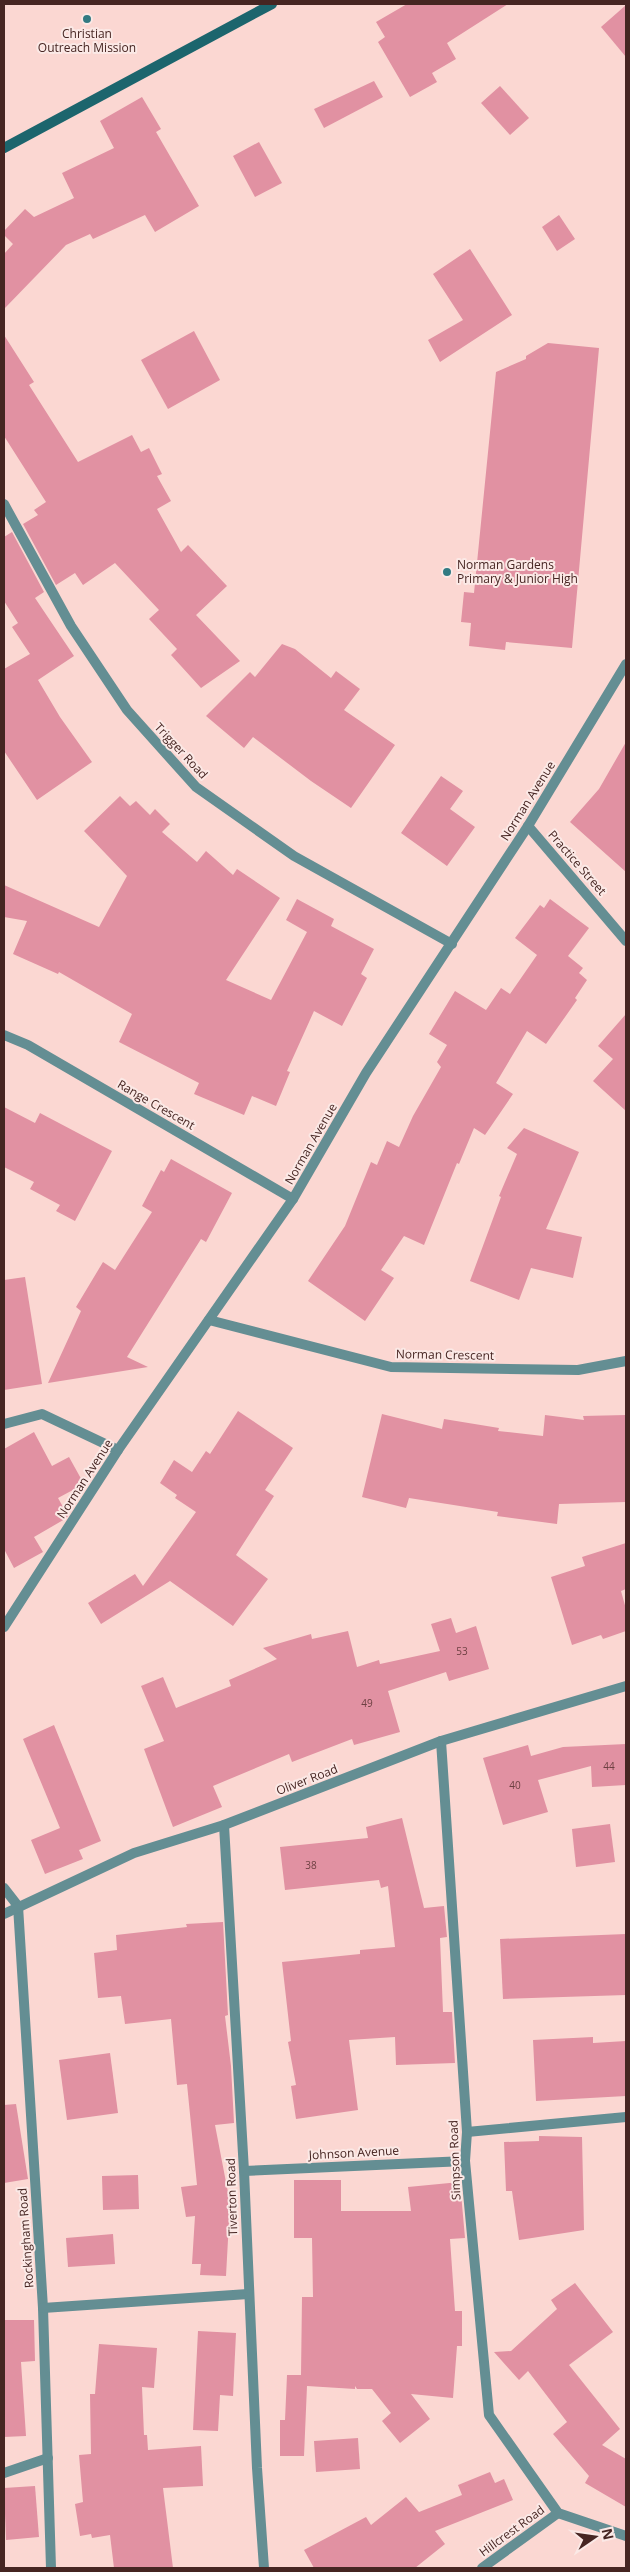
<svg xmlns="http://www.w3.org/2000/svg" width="630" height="2572" viewBox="0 0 630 2572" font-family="'Open Sans',sans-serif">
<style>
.building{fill:#e191a2}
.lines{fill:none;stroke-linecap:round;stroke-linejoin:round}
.minor{stroke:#648e93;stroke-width:10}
.secondary{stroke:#1c656d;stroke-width:10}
.poi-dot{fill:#327a82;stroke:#fbe9e6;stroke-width:2}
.labels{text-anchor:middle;stroke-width:4;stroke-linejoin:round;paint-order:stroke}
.number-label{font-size:10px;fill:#6d4042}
.poi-label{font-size:12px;fill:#462522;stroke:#fbe9e6}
.street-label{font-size:12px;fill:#462522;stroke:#fbe9e6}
</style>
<rect width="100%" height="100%" fill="#fbd7d2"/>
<!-- building -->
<g class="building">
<polygon points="407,4 508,4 447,43 456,59 432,73 437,82 410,97 378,42 385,37 376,22"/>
<polygon points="626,5 626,57 601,27"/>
<polygon points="374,81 383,97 324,128 314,109"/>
<polygon points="500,86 529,118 510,135 481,103"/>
<polygon points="142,97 161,129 156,132 199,206 155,232 145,215 93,239 90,234 66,245 4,309 4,254 13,244 4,235 4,231 25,209 34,217 74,198 62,173 114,148 100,121"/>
<polygon points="259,142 282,183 255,197 233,156"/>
<polygon points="559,215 575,239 557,251 542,227"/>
<polygon points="470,249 512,315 440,362 428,340 463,320 433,274"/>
<polygon points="194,331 220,380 168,409 141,360"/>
<polygon points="4,335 34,382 29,385 78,462 132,435 141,452 149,448 162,474 157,476 171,501 157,509 181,552 188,545 227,586 196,615 240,661 201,688 171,655 177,649 149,619 159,610 115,563 83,585 75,573 56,585 23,524 38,515 34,510 46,502 4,436"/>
<polygon points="548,343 599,348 572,648 506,642 505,650 469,646 471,623 461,622 464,592 474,593 496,372 526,359 526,356"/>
<polygon points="12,532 44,592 35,598 74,656 38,680 60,717 92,762 37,800 4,751 4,669 30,654 12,627 18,623 4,601 4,537"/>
<polygon points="282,644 295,649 331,678 336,671 360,689 344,710 395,745 351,808 311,781 253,737 244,748 206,716 250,672 255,677"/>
<polygon points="626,742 626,872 570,822 599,789"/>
<polygon points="441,776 463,791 450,809 475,827 447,866 401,833"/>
<polygon points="120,796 130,806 136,801 150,815 155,809 170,824 162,832 197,862 206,851 233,875 237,869 280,898 226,980 271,1000 307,932 286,920 297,899 334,919 331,926 374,949 361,974 367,978 342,1026 314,1011 287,1071 290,1072 276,1106 252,1096 244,1115 194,1094 199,1083 119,1042 132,1014 59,972 58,974 13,954 27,921 4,917 4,885 99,927 127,876 84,831"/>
<polygon points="550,899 589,928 568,956 583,968 579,973 587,980 575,998 577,1000 546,1044 527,1031 496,1083 513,1094 485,1135 474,1128 459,1164 457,1163 424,1245 404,1236 381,1270 394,1278 365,1321 308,1281 345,1226 371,1162 377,1165 387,1141 399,1147 413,1116 441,1067 437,1062 447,1045 429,1034 455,991 486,1010 501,988 510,994 537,955 515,938 540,905 544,908"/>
<polygon points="626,1014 626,1111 593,1081 613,1059 598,1046"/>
<polygon points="4,1107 35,1123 40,1113 112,1151 75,1221 56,1211 60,1205 30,1189 34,1182 4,1167"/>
<polygon points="524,1128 579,1152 546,1229 582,1237 573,1278 531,1268 519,1300 470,1281 501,1197 499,1196 517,1154 507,1148"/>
<polygon points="171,1159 232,1193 206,1242 201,1239 127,1357 148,1367 48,1383 81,1311 76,1307 103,1262 115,1270 152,1212 142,1206 161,1170 164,1172"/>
<polygon points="25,1277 42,1384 4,1390 4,1280"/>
<polygon points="238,1411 293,1448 265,1490 274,1496 236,1555 268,1579 233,1626 170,1581 101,1624 88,1603 135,1574 143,1586 196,1512 175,1498 177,1495 160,1483 174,1460 192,1472 206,1451 210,1454"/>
<polygon points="382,1414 442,1429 444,1419 499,1428 498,1431 543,1436 545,1415 584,1420 583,1416 626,1415 626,1502 559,1504 557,1524 497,1516 498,1512 409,1498 406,1508 362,1497"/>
<polygon points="34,1432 52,1466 69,1457 84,1484 58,1498 68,1516 65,1519 34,1537 43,1552 14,1568 4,1549 4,1449"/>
<polygon points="626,1543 626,1589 621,1591 626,1609 626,1631 603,1639 601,1635 572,1645 551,1577 585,1566 582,1557"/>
<polygon points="451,1618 456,1633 476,1626 489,1669 449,1681 446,1672 388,1691 400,1732 354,1745 352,1739 292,1762 289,1754 213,1786 222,1807 173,1827 144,1749 164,1741 141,1686 163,1677 176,1708 231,1686 229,1680 277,1659 263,1648 311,1634 312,1639 348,1631 357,1667 379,1660 380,1664 440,1651 431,1624"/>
<polygon points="54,1725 101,1841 79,1850 83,1859 45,1874 31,1840 60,1828 23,1739"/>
<polygon points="626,1744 626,1785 592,1787 591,1766 538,1780 548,1812 503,1825 483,1758 528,1745 531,1756 563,1747"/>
<polygon points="402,1818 424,1908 444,1906 447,1937 440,1938 443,2012 452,2012 455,2063 396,2065 395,2037 349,2040 358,2110 296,2119 291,2086 296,2085 288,2042 291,2041 282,1962 360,1954 360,1950 395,1947 388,1886 381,1888 379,1880 285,1890 280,1847 368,1838 366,1827"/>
<polygon points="610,1824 615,1862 576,1867 572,1829"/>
<polygon points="223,1922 228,2015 225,2016 231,2066 234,2123 215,2125 230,2203 226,2276 200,2275 201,2264 192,2264 195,2216 186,2217 181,2187 197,2185 187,2084 177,2085 171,2019 125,2024 121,1996 98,1998 94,1953 117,1950 116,1935 187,1927 186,1924"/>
<polygon points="626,1934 626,1995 503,1999 500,1939"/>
<polygon points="593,2037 593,2043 626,2041 626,2096 536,2101 533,2040"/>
<polygon points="110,2053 118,2113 67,2120 59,2060"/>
<polygon points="16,2104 28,2179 4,2183 4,2105"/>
<polygon points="539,2136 582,2137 584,2230 519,2240 512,2191 506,2191 504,2142 539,2141"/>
<polygon points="138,2175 139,2209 103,2210 102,2176"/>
<polygon points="294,2180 341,2180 341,2211 411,2211 408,2187 460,2182 465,2238 450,2239 455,2311 462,2311 462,2346 457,2346 453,2398 411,2394 430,2419 400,2443 382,2421 391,2413 372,2389 357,2389 355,2386 355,2389 307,2386 304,2456 280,2456 280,2420 285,2420 287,2375 301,2375 302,2297 313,2297 312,2238 294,2238"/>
<polygon points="113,2234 115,2264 68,2267 66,2238"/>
<polygon points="575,2283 613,2332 569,2365 620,2429 602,2445 626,2459 626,2507 585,2483 589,2476 553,2434 567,2422 528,2371 519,2380 494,2352 511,2351 557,2309 551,2300"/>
<polygon points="4,2320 34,2320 35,2361 21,2362 26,2436 4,2437"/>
<polygon points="198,2331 236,2333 233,2396 220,2395 218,2431 193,2430"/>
<polygon points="99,2344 157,2348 154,2388 142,2387 144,2435 147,2435 148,2450 201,2446 203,2486 163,2488 173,2568 114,2568 110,2535 92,2538 91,2534 80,2536 75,2504 83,2502 79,2455 91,2454 90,2394 95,2394"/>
<polygon points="358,2438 360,2469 316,2472 314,2441"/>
<polygon points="490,2472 495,2483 504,2479 513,2500 435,2531 445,2544 415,2568 314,2568 304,2550 366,2517 371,2525 406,2497 419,2512 462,2495 458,2485"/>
<polygon points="35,2486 39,2537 6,2540 4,2488"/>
</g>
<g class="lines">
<!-- minor -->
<g class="minor">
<polyline points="4,504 71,626 127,710 196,787 294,856 452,944"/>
<polyline points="528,826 626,941"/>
<polyline points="4,1035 28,1045 293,1199"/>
<polyline points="209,1320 391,1367 578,1370 626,1361"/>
<polyline points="4,1424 42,1414 118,1450"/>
<polyline points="4,1627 118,1450 293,1199 366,1073 528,826 626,664"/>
<polyline points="441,1741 467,2132 465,2161 489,2415 558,2513 626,2536"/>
<polyline points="224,1825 244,2171 257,2468 264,2568"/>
<polyline points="4,1888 18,1906 43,2308 51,2568"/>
<polyline points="4,1914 134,1853 224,1825 441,1741 626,1686"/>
<polyline points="467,2132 626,2117"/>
<polyline points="244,2171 465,2161"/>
<polyline points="43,2308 248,2294"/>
<polyline points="4,2473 48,2458"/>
<polyline points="482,2568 558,2513"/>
</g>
<!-- secondary -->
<polyline class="secondary" points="4,148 272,4"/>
</g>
<!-- markers -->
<g class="poi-dot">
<circle cx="87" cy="19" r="5"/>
<circle cx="447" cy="572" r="5"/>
</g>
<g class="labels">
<!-- number labels -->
<g class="number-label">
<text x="462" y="1655">53</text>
<text x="367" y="1707">49</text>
<text x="609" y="1770">44</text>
<text x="515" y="1789">40</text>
<text x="311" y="1869">38</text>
</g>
<!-- poi labels -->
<g class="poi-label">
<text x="87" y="38">Christian<tspan x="87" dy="14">Outreach Mission</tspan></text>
<text x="457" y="569" text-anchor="start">Norman Gardens<tspan x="457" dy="14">Primary &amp; Junior High</tspan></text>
</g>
<!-- street labels -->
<g class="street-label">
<text transform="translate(181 751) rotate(47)" y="4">Trigger Road</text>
<text transform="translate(528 801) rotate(-58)" y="4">Norman Avenue</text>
<text transform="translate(577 863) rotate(49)" y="4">Practice Street</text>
<text transform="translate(156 1105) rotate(30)" y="4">Range Crescent</text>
<text transform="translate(311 1144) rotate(-60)" y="4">Norman Avenue</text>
<text transform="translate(445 1355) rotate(1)" y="4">Norman Crescent</text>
<text transform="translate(85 1479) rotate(-57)" y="4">Norman Avenue</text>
<text transform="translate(307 1780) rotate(-21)" y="4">Oliver Road</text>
<text transform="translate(354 2153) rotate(-3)" y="4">Johnson Avenue</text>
<text transform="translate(455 2160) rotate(-92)" y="4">Simpson Road</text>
<text transform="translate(232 2197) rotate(-92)" y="4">Tiverton Road</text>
<text transform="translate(26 2238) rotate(-94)" y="4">Rockingham Road</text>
<text transform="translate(512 2531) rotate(-36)" y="4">Hillcrest Road</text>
</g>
</g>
<!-- border -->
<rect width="630" height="2572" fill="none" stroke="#462522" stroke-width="10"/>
<!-- north arrow -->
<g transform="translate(595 2537) rotate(77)" stroke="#fbe9e6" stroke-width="4" paint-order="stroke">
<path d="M0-4L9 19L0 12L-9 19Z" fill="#462522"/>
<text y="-8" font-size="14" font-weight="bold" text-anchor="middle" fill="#462522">N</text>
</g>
</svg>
